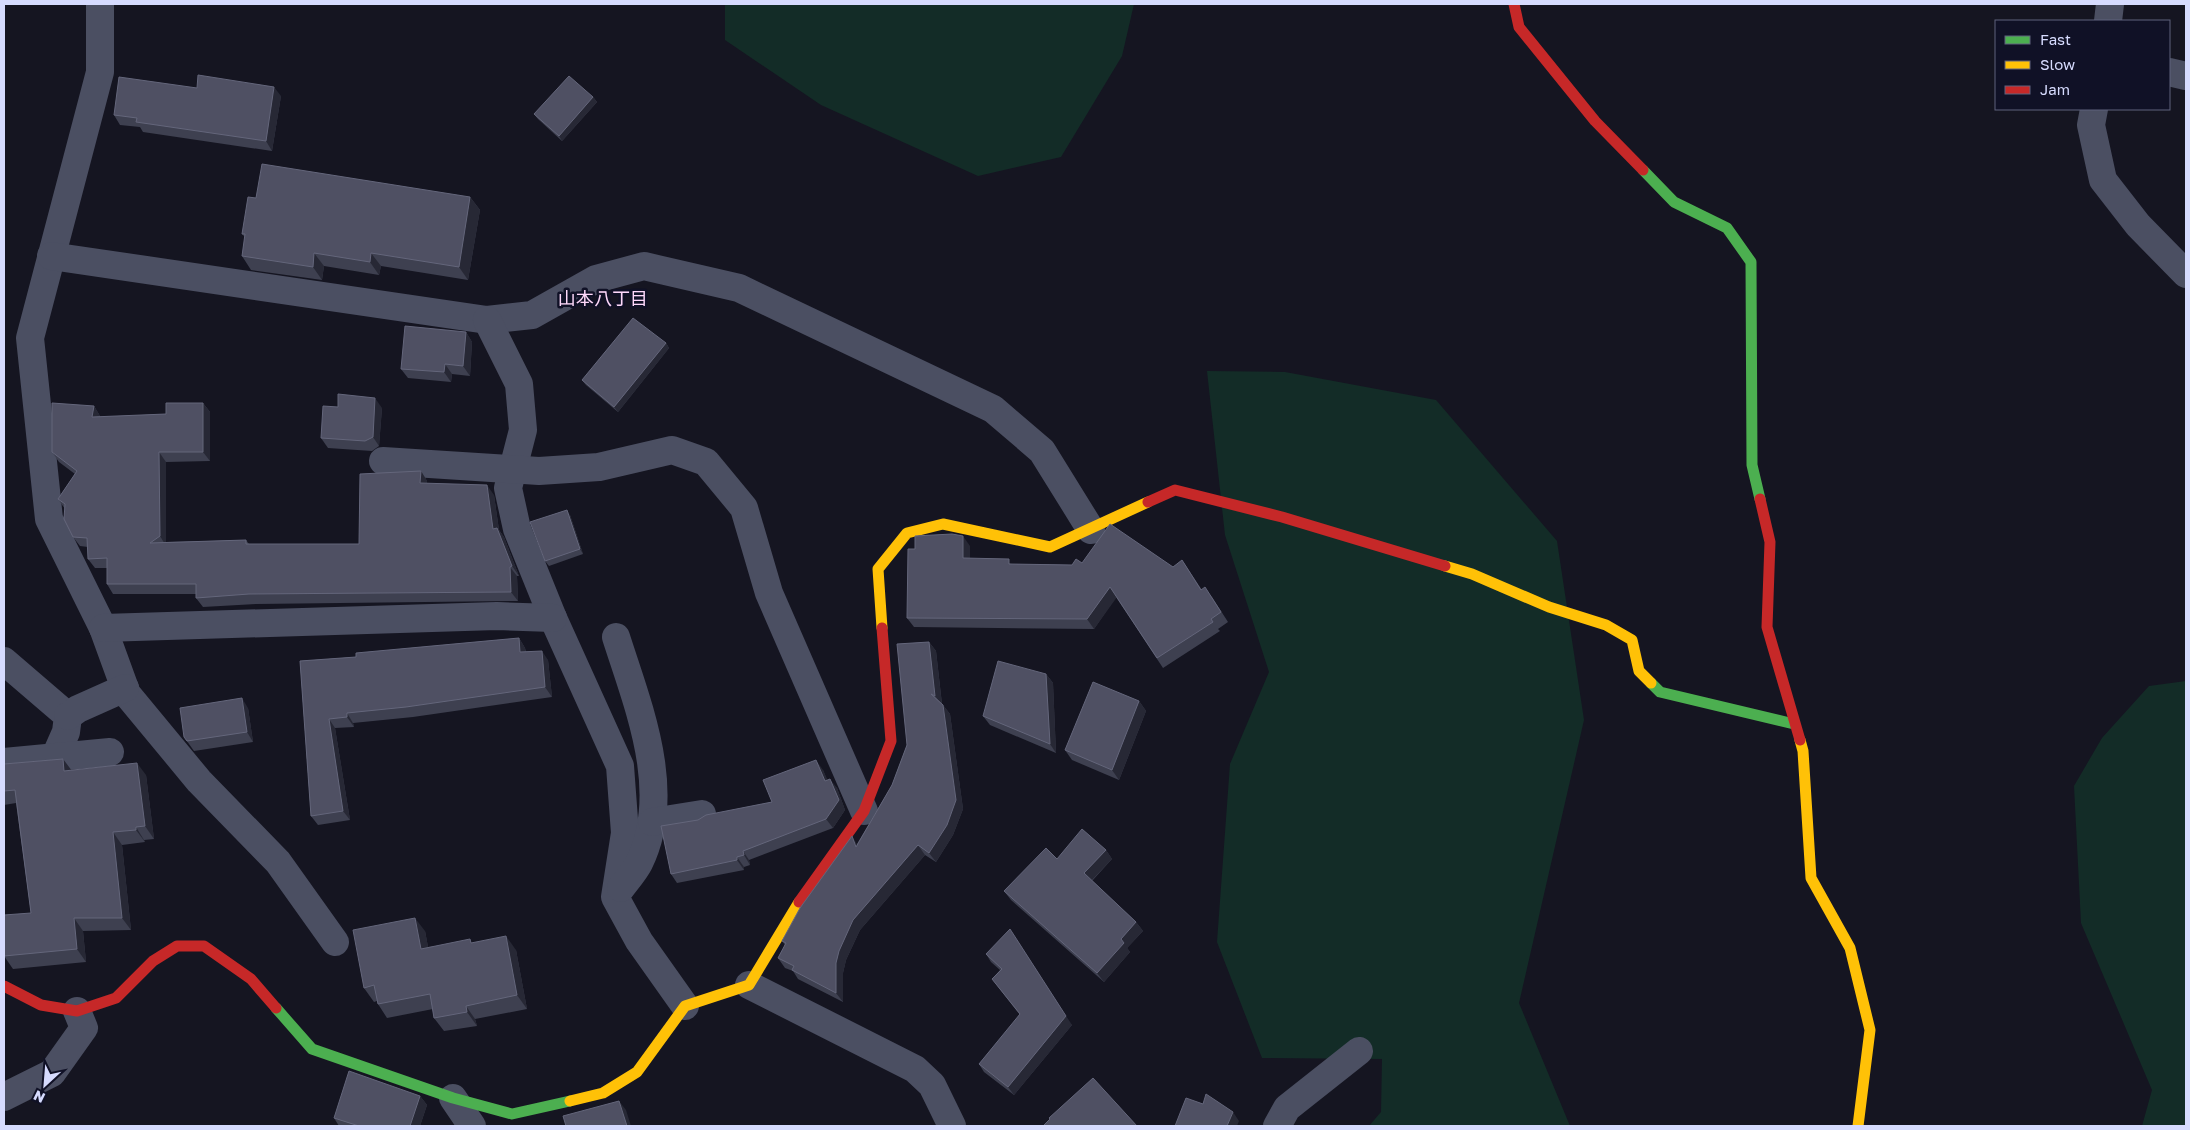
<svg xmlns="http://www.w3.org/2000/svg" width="2190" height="1130" viewBox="0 0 2190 1130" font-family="'Golos Text','Noto Sans JP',sans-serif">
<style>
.green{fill:#132c27}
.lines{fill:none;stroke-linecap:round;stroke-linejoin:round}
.street{stroke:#4b4f62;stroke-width:28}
.fast{stroke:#4caf50;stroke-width:11}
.slow{stroke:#ffc107;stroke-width:11}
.jam{stroke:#c62828;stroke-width:11}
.wall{fill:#3e4050}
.shaded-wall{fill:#272835}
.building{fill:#4f5063;stroke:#64667b}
.labels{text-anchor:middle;stroke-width:5;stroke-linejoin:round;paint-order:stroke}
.neighbourhood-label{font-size:18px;fill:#fed8fa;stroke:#101126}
</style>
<rect width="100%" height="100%" fill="#151521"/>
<!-- green -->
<g class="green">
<polygon points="725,4 1134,4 1122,56 1061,157 978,176 821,105 725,40"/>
<polygon points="1207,371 1285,372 1436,400 1557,541 1584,720 1519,1003 1570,1126 1369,1126 1381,1112 1382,1059 1262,1058 1217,942 1230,764 1269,672 1225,535"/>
<polygon points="2186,681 2186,1126 2142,1126 2152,1090 2081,923 2074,786 2102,738 2149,686"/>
</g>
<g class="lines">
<!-- street -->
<g class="street">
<polyline points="100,4 100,72 30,338 49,519 103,628 127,694 199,781 278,862 335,942"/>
<polyline points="2108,21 2110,4"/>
<polyline points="2169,72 2186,76"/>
<polyline points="2094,109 2091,125 2103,180 2138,225 2186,274"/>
<polyline points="51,256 487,320 532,315 596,279 644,266 739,288 993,409 1042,451 1091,530"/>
<polyline points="487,320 519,384 523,430 508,488 517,529 553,618 620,766 625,833 615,897 639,941 685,1006"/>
<polyline points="383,461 539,471 599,467 672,450 706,462 744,508 769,593 864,811"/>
<polyline points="103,628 497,616 553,618"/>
<path d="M616,637C638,706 674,792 639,863C635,871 627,880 621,888"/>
<polyline points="4,661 68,716 66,732 55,757"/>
<polyline points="68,716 78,709 125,688"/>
<polyline points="4,762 110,752"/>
<polyline points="652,822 702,814"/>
<polyline points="749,985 915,1069 932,1085 952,1126"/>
<polyline points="4,1097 52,1073 84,1028 77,1011"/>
<polyline points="453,1098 472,1126"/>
<polyline points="1277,1126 1287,1108 1359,1051"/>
</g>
<!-- fast -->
<g class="fast">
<polyline points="1643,170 1674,202 1727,228 1751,262 1752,465 1760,499"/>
<polyline points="1651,683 1660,692 1794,724"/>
<polyline points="276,1008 312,1049 453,1098 512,1114 570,1101"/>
</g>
<!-- slow -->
<g class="slow">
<polyline points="1445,566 1472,574 1549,607 1606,625 1632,640 1639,671 1651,683"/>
<polyline points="882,628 878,569 907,533 943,524 1050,547 1148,502"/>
<polyline points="1800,740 1803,751 1811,878 1850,948 1870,1030 1858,1126"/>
<polyline points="570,1101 603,1093 637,1072 685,1006 749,985 799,902"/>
</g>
<!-- jam -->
<g class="jam">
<polyline points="1514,4 1519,27 1595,121 1643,170"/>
<polyline points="1760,499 1770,542 1767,627 1800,740"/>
<polyline points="1148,502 1175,490 1282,517 1445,566"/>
<polyline points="799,902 864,811 891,741 882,628"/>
<polyline points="4,986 41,1005 77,1011 116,998 153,961 177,946 204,946 251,979 276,1008"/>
</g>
</g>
<!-- wall -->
<g class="wall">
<polygon points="197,88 281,96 272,151 143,132 140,127 120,125 114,115"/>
<polygon points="593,97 597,102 562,141 538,119 534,114"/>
<polygon points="470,197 480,210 468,280 381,266 379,275 324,266 322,280 251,270 242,256 245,237 242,234 256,198"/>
<polygon points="466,332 472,342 470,376 452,374 451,382 408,378 401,369"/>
<polygon points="666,343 669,348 618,412 586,385 582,380"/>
<polygon points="203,403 210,412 210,461 166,462 166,542 246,540 249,544 359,544 421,471 427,481 427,483 494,495 499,530 504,537 519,576 517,576 518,601 256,604 203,607 196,598 196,594 113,594 107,584 107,568 95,568 88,559 88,547 80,546 73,537 65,509 58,499 75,474 59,462 52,452 94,406 100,416 100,417 166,414"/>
<polygon points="338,407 382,408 379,446 372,451 328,448 321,438"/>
<polygon points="570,515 583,554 549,566 545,561"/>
<polygon points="970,546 970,558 1012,564 1072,565 1082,563 1173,567 1182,560 1202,590 1212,597 1228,622 1218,629 1220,631 1163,668 1116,597 1094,629 914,627 907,618"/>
<polygon points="519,638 525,648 526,652 548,660 552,697 413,717 353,723 354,727 335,728 350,820 318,825 311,816 300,661 356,657"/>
<polygon points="929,642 936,651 942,704 950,714 963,809 953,835 936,862 925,855 860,930 846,960 843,973 843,1002 798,979 793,971 785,968 778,958 785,945 782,941 857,844 892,785 907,745"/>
<polygon points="1046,674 1053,683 1056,753 990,725 983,716"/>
<polygon points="1139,701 1146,711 1119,780 1072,760 1065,750"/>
<polygon points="248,708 253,742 194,751 184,737"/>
<polygon points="63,759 71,770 146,775 154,839 144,840 145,842 122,845 131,930 83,931 86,962 13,969 4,956 31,913 16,803 4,805 4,764"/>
<polygon points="823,770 827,780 837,788 845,810 833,828 749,860 750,865 744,867 744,870 677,883 671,874 698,820 772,802"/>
<polygon points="1106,850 1112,859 1092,881 1136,922 1143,931 1127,948 1130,952 1104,982 1011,900 1004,891 1057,859"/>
<polygon points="425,931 428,947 473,943 516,950 527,1009 475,1019 477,1026 444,1031 434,1018 433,1009 387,1018 378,1004 377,1001 374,1002 364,988"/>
<polygon points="986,954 1072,1025 1014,1095 984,1072 979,1064 1020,1015 992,979 1000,970 991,962"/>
<polygon points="420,1096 427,1105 420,1126 339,1126 334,1118"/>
</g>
<!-- shaded-wall -->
<g class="shaded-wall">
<polygon points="274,87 281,96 272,151 266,141"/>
<polygon points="593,97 597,102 562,141 559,136"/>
<polygon points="470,197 480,210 468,280 459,267"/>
<polygon points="314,253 324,266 322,280 313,267"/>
<polygon points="371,253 381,266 379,275 370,262"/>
<polygon points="466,332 472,342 470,376 463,366"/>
<polygon points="666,343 669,348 618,412 614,407"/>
<polygon points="445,364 452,374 451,382 444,372"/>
<polygon points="375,398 382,408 379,446 373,437"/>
<polygon points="203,403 210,412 210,461 203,452"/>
<polygon points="94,406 100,416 99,427 92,417"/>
<polygon points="159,452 166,462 166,546 160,536"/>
<polygon points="421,471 427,481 426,492 420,483"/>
<polygon points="487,485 494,495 499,530 504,537 519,576 512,566 493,529"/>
<polygon points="567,510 570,515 583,554 580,549"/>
<polygon points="963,536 970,546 970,568 963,558"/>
<polygon points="510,567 517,576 518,601 511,592"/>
<polygon points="1110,587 1117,597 1094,629 1087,619"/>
<polygon points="519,638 525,648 527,662 520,652"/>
<polygon points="929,642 936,651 942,705 935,696"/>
<polygon points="542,651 548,660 552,697 545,687"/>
<polygon points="1046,674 1053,683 1056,753 1050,744"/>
<polygon points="242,698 248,708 253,742 247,732"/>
<polygon points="1139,701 1146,711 1119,780 1112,770"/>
<polygon points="943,705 950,714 963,809 953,835 936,862 929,853"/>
<polygon points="347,713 353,723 354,727 347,717"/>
<polygon points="329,719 335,728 350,820 343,811"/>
<polygon points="63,759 72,771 64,771"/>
<polygon points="816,760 823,770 832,790 825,781"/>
<polygon points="137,763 146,775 154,839 145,826"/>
<polygon points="830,779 837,788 845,810 833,828 826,819"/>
<polygon points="136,827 144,840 145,842 136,830"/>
<polygon points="113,832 122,845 131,930 122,918"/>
<polygon points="852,836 858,846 856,847"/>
<polygon points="918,845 925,855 860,930 846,960 843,973 843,1002 836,993 836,963 839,951 853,920"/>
<polygon points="1106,850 1112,859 1090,882 1084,873"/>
<polygon points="743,851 749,860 750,865 744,855"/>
<polygon points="737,857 744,867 744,870 737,860"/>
<polygon points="74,918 83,931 86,962 77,949"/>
<polygon points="415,918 425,931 431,962 421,949"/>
<polygon points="1136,922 1143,931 1127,948 1130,952 1104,982 1097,973 1121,939"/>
<polygon points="506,936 516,950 527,1009 517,995"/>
<polygon points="1015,937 1072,1025 1014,1095 1008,1087 1066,1016"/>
<polygon points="466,1006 475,1019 477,1026 467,1012"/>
<polygon points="420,1096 427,1105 420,1126 410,1126"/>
<polygon points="619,1101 626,1110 631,1126 627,1126"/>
<polygon points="1233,1112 1239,1121 1237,1126 1227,1126"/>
</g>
<!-- building -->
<g class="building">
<polygon points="198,75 274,87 266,141 136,122 137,118 114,115 119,77 197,88"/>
<polygon points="569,76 593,97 559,136 534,114"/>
<polygon points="262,164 470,197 459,267 371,253 370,262 314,253 313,267 242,256 245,234 242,234 248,197 256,198"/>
<polygon points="633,318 666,343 614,407 582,380"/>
<polygon points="405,326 466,332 463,366 445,364 444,372 401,369"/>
<polygon points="338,394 375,398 373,437 365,441 321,438 323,406 338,407"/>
<polygon points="52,403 94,406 92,417 166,414 166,403 203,403 203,452 159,452 160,536 150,543 246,540 246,544 359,544 360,474 421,471 420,483 487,485 493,529 497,528 512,566 510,567 511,592 249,594 196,598 196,584 107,584 107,558 88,559 87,538 73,537 64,519 65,504 58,499 77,471 52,452"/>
<polygon points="567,510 580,549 545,561 530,522"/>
<polygon points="1110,524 1173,567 1182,560 1201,590 1205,587 1221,612 1211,619 1213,622 1157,658 1110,587 1087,619 907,618 908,549 915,549 915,536 952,534 963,536 963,558 1009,559 1009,564 1072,565 1076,559 1082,563"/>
<polygon points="519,638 520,652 542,651 545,687 406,707 347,713 347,717 329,719 343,811 311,816 300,661 356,657 356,653"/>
<polygon points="929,642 935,696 931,694 943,705 956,800 947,825 929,853 918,845 853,920 839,951 836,963 836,993 792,970 794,966 778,958 786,943 782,941 800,908 852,836 856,847 892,785 907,745 897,644"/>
<polygon points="998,661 1046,674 1050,744 983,716"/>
<polygon points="1093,682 1139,701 1112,770 1065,750"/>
<polygon points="242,698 247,732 187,741 184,737 180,708"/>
<polygon points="63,759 64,771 137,763 145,826 136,827 136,830 113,832 122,918 74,918 77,949 4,956 4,915 31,913 15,790 4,791 4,764"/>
<polygon points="816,760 825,781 830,779 839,800 826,819 743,851 744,855 737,857 737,860 671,874 661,826 698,820 706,815 772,802 763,780"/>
<polygon points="1082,829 1106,850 1084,873 1136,922 1121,939 1124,943 1097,973 1004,891 1046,848 1057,859"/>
<polygon points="415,918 421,949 470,939 471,943 506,936 517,995 466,1006 467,1012 434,1018 430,994 378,1004 374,985 364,988 353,930"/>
<polygon points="1010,929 1066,1016 1008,1087 979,1064 1020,1014 992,979 1002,969 986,954"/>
<polygon points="349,1071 420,1096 410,1126 359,1126 334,1118"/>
<polygon points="1093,1078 1137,1126 1043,1126 1050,1119 1049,1118"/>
<polygon points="1206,1094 1233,1112 1227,1126 1175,1126 1186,1098 1203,1104"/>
<polygon points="619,1101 627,1126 566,1126 563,1116"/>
</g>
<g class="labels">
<!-- neighbourhood labels -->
<g class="neighbourhood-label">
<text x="603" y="305">山本八丁目</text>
</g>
</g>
<!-- border -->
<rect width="2190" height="1130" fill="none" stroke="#d6dbfe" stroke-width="10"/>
<!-- legend -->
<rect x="1995" y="20" width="175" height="90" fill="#101126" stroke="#5f627c"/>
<rect x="2005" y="36" width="25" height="8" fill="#4caf50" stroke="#5f627c"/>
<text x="2040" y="45" font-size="15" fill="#d6dbfe">Fast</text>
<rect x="2005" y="61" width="25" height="8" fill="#ffc107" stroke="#5f627c"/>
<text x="2040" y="70" font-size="15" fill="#d6dbfe">Slow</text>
<rect x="2005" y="86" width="25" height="8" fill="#c62828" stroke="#5f627c"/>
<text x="2040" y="95" font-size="15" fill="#d6dbfe">Jam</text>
<!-- north arrow -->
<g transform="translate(45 1085) rotate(206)" stroke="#101126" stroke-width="4" paint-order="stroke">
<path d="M0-4L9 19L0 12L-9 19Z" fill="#d6dbfe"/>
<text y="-8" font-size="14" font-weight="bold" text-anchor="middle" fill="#d6dbfe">N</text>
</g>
</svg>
